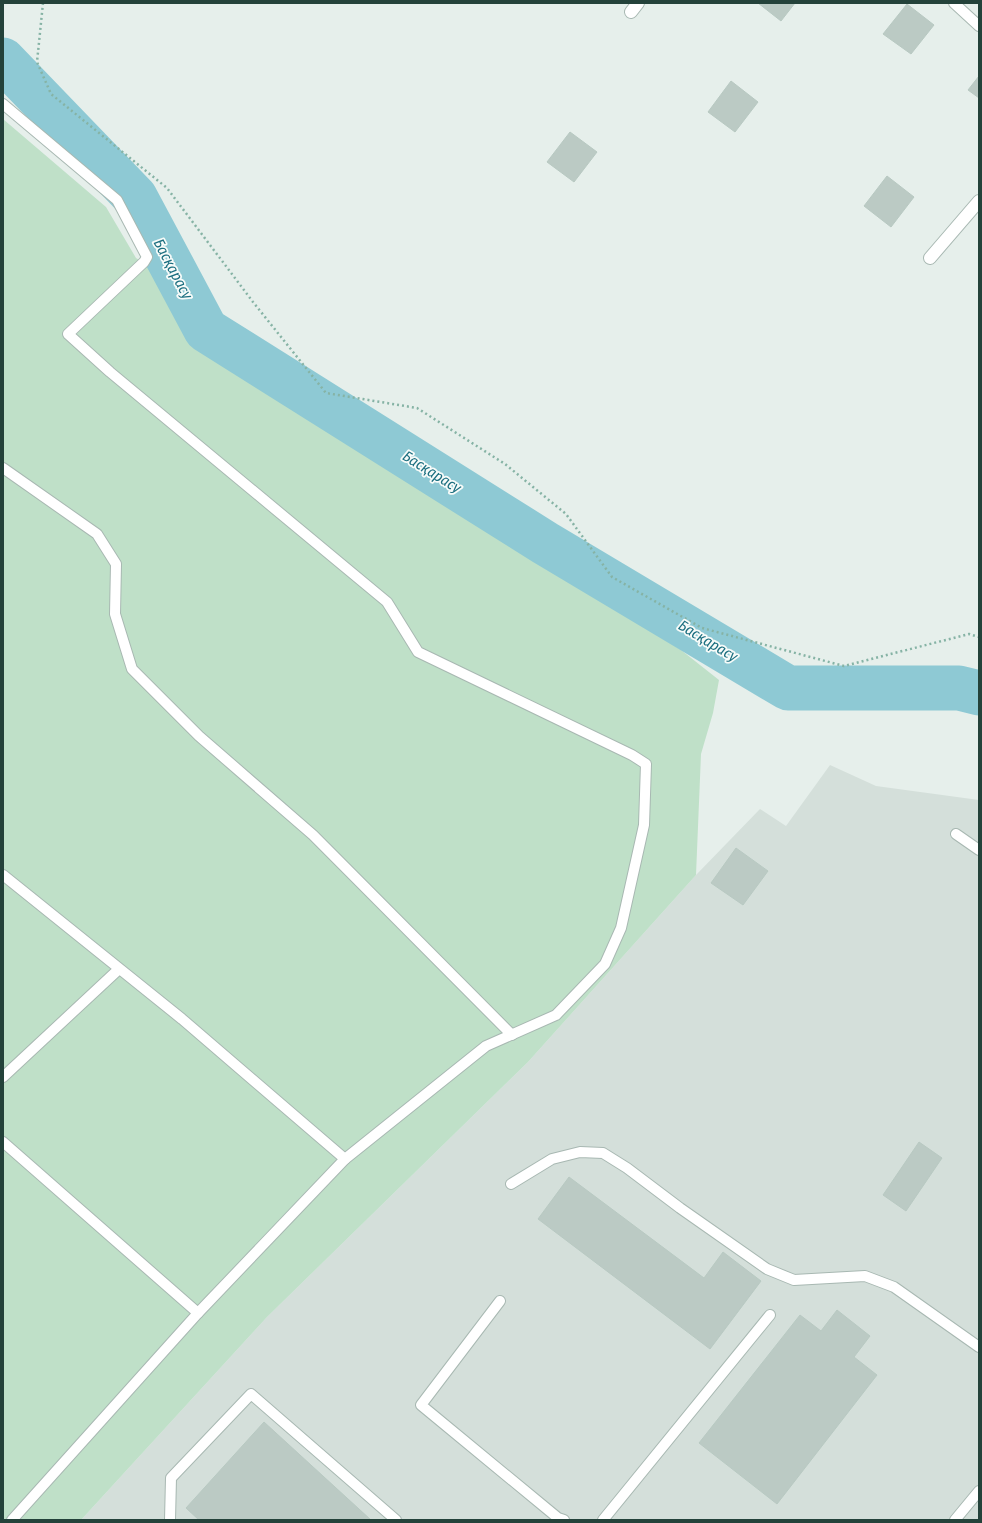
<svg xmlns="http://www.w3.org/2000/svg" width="982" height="1523" viewBox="0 0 982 1523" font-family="'Fira Sans Condensed',sans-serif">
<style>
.built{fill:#d4dfda}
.green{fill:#bfe0c8}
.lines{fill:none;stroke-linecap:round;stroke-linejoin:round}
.river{stroke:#8ec9d4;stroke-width:45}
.building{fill:#bbcac4;stroke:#b8c9c2}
.service-casing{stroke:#a8b8b2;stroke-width:12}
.minor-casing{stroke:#a8b8b2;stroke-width:14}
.path{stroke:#86b3a5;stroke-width:2.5;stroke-dasharray:2 3;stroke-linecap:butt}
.service{stroke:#fff;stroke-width:10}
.minor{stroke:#fff;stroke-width:12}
.labels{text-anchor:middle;stroke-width:3.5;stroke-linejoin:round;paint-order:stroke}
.water-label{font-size:15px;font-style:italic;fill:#1c6f80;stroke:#f7fbf9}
</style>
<rect width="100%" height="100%" fill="#e6efeb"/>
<!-- built -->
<polygon class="built" points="830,765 876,786 979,800 979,1520 81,1520 267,1317 528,1062 696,875 760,809 786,826"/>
<!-- green -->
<polygon class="green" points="3,119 106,207 136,258 215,309 279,383 380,447 477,525 578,582 681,650 719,680 713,713 701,754 696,875 528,1062 267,1317 81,1520 3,1520"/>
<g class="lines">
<!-- river -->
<polyline class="river" points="3,60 135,197 206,330 545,543 788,688 959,688 979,693"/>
</g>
<!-- building -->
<g class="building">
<polygon points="758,3 795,3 781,21"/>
<polygon points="907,4 934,25 911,54 883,34"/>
<polygon points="979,76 979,98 968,90"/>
<polygon points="731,81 758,102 735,132 708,112"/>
<polygon points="570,132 597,152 574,182 547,162"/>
<polygon points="887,176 914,197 891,227 864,206"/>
<polygon points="736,848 768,871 743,905 711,883"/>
<polygon points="919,1142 942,1158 906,1211 883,1195"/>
<polygon points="569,1177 704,1278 723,1252 761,1281 710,1349 538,1219"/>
<polygon points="837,1310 870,1336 854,1357 877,1375 777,1504 699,1443 800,1315 821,1331"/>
<polygon points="264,1422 371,1520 199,1520 186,1508"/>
</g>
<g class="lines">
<!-- service casing -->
<g class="service-casing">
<g id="service">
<polyline points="954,3 979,26"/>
<polyline points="3,104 117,200 147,257 144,262 68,334 110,372 387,602 418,652 632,755 646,764 644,825 621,928 605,964 556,1015 486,1046 345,1159"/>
<polyline points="3,468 97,534 116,564 115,614 132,669 199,736 313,835 512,1035"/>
<polyline points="956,834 979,850"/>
<polyline points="3,875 182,1019 345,1159 198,1313 12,1520"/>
<polyline points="3,1077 119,969"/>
<polyline points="3,1142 198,1313"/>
<polyline points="511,1184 552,1159 580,1152 603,1153 627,1168 680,1208 767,1269 794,1280 865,1276 894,1287 979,1347"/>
<polyline points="500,1301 421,1405 558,1518 564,1520"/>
<polyline points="170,1520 171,1478 251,1394 396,1520"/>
<polyline points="603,1520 770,1315"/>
<polyline points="955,1520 979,1491"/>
</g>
</g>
<!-- minor casing -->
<g class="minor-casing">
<g id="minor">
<polyline points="631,12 638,3"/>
<polyline points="930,258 979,201"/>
</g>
</g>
<!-- path -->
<polyline class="path" points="43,3 37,62 51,94 167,188 253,302 326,393 417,408 505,464 566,514 612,577 702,628 844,666 969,634 979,637"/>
<!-- service -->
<use href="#service" class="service"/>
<!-- minor -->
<use href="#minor" class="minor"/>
</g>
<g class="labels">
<!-- water labels -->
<g class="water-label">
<text transform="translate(173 269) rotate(62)" y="5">Басқарасу</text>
<text transform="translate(432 472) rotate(32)" y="5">Басқарасу</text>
<text transform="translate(708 641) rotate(31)" y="5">Басқарасу</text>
</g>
</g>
<!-- border -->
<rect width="982" height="1523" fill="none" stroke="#24423a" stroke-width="8"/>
</svg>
